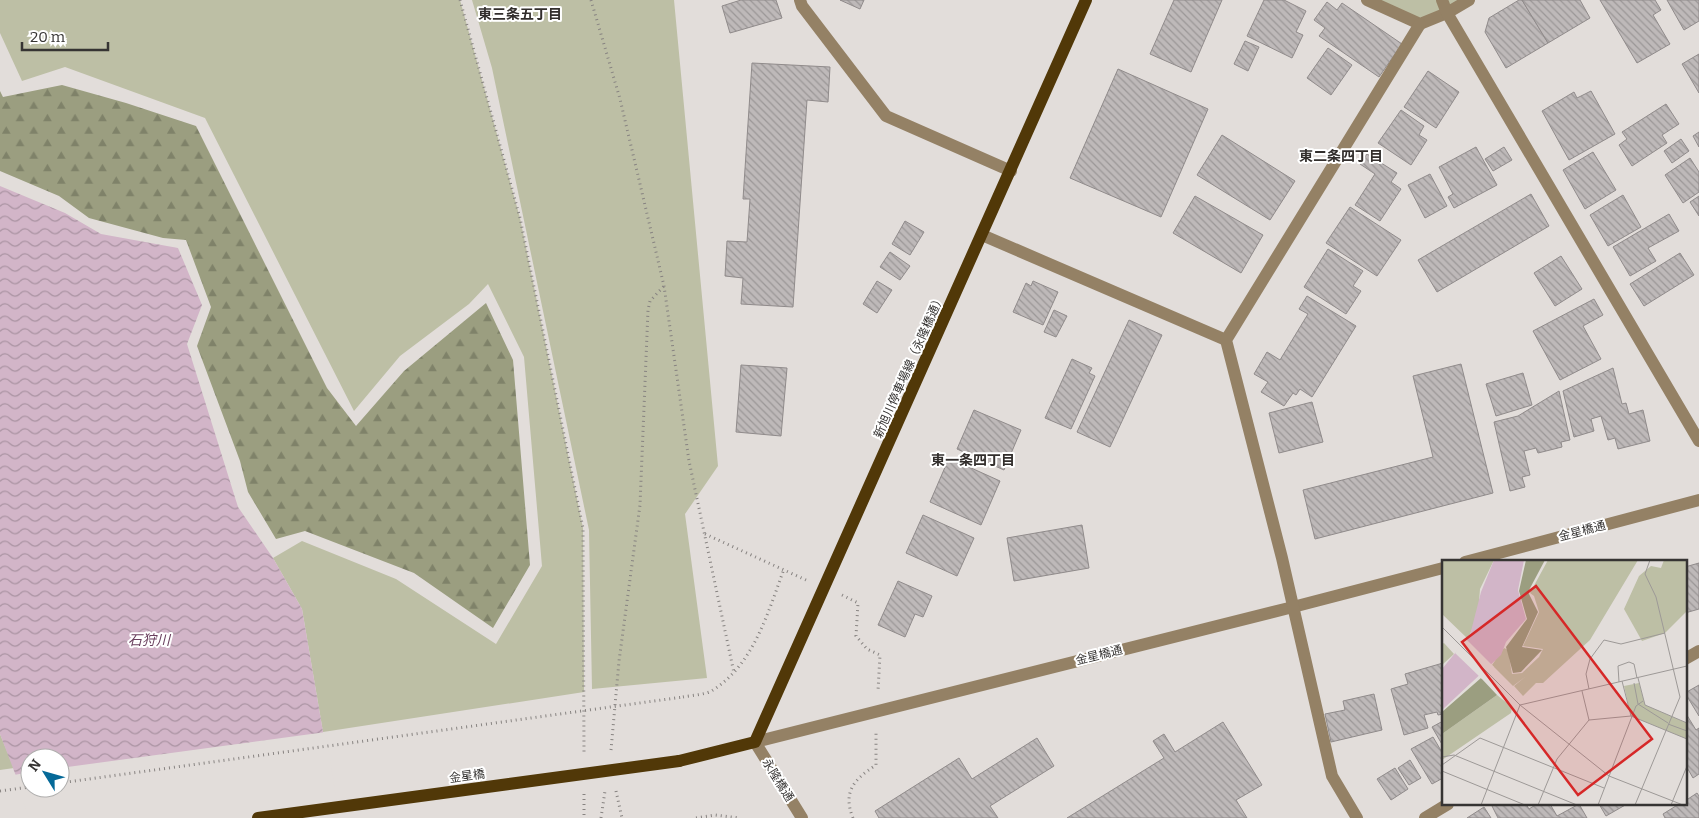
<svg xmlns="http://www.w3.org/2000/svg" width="1699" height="818" viewBox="0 0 1699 818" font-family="Bitter,'Noto Sans JP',serif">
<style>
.green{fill:#bdbfa5}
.forest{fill:url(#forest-firs)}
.water{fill:url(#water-waves);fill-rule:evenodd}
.pier{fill:#e2ddda}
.building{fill:url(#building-back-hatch);stroke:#908b8b}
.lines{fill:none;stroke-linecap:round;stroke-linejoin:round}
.path{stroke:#878381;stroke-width:3;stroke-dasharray:1 4;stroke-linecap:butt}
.minor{stroke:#948165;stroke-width:12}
.major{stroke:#513808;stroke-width:12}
.path-bridge{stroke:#878381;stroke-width:3;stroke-dasharray:1 4;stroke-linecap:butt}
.major-bridge{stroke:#513808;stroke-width:12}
.labels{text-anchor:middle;stroke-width:4;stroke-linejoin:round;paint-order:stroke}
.street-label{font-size:12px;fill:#363433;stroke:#fff}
.neighbourhood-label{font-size:14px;font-weight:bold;fill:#322e2c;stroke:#fff}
.water-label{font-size:14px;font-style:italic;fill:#6a405e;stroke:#fff}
.inset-road{fill:none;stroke:#9d9997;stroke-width:1}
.view{fill:#d62828;fill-opacity:0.15;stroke:#d62828;stroke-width:2.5}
.inset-edge{fill:none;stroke:#363433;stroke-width:2.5}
</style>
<defs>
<pattern id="forest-firs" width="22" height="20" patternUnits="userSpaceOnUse" patternTransform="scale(1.25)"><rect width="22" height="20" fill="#9b9e80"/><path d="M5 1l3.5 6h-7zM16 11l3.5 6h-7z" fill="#7f8269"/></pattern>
<pattern id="water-waves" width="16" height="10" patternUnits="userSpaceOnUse" patternTransform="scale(1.25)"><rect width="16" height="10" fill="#d2b5c8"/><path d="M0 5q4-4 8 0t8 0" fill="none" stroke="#ab94a3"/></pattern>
<pattern id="building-back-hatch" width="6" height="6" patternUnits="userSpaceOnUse" patternTransform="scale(1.25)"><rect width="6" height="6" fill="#beb9b9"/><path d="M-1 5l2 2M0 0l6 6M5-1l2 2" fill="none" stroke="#9b9797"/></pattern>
</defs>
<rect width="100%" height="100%" fill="#e2ddda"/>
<!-- green -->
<g class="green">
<polygon points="0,0 460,0 520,218 583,528 584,692 323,732 302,609 273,558 302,541 396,579 496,644 542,566 524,357 488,284 469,304 400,356 354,411 205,118 65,67 22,81 0,33"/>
<polygon points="472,0 674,0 718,466 685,514 707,678 592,689 589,530 492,68"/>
<polygon points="1370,0 1460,0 1420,24"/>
<polygon points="0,734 14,768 0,770"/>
</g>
<!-- forest -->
<polygon class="forest" points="62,85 126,103 196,126 327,388 356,426 404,371 486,303 513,360 530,565 493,628 414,573 305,531 276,539 248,492 240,461 197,346 211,307 186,240 163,238 89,218 59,196 0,171 0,91 3,97"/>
<!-- water -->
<path class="water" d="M0,186L65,213L101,234L178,248L202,305L187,344L238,507L273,558L302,609L323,732L336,818H32L0,734ZM30,758H60V788H30Z"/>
<!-- pier -->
<polygon class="pier" points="326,732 339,818 29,818 14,775 30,772 30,788 60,788 60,768"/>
<!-- building -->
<g class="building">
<polygon points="741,0 776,0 782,18 730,33 722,6"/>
<polygon points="840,0 864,0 860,9"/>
<polygon points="1174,0 1222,0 1191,72 1150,54"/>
<polygon points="1264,0 1284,0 1306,11 1296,32 1303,35 1292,58 1247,36"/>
<polygon points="1519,0 1522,0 1548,43 1506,68 1485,32 1489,18"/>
<polygon points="1522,0 1580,0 1590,18 1548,43"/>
<polygon points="1600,0 1655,0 1661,10 1653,15 1670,44 1637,63"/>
<polygon points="1667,0 1699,0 1699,21 1684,30"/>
<polygon points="1327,2 1337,10 1342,3 1402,44 1379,77 1319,36 1325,28 1314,20"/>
<polygon points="1245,41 1259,47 1248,71 1234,64"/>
<polygon points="1328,48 1352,65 1331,95 1307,78"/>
<polygon points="1699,54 1699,93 1682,64"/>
<polygon points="752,63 830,67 828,102 807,100 793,307 741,304 743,278 725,276 727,241 747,242 750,199 743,199"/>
<polygon points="1118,69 1208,109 1161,217 1070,178"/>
<polygon points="1428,71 1459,92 1436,128 1404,107"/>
<polygon points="1591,91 1615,134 1569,160 1542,111 1574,92 1577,98"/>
<polygon points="1666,104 1679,124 1662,135 1667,143 1632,166 1619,145 1627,139 1622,132"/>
<polygon points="1401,110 1424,126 1419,135 1427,140 1411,165 1378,143"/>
<polygon points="1699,132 1699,147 1693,136"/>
<polygon points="1222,135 1295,181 1270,220 1197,175"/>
<polygon points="1681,139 1689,151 1672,163 1664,151"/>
<polygon points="1476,147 1497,185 1454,208 1448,197 1453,194 1439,167"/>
<polygon points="1504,147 1512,160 1493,171 1485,159"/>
<polygon points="1593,152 1616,190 1585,209 1563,170"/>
<polygon points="1367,154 1397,173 1391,182 1401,189 1380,221 1355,205 1375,174 1360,164"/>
<polygon points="1690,158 1699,172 1699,192 1683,203 1665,175"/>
<polygon points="1430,174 1447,206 1425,218 1408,185"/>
<polygon points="1531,194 1549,226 1437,292 1418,260"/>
<polygon points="1623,195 1641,227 1608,246 1590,215"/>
<polygon points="1195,196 1263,235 1241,273 1173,233"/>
<polygon points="1699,196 1699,216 1690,202"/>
<polygon points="1350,207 1401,240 1377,276 1326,243"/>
<polygon points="1669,214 1679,231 1648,248 1656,261 1630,276 1613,247"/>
<polygon points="905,221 924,232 910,255 892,244"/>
<polygon points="1328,249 1363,271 1353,286 1361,291 1346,314 1304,287"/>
<polygon points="890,252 910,266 900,280 880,267"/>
<polygon points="1680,253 1694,275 1644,306 1630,284"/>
<polygon points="1561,256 1582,289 1555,306 1534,273"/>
<polygon points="877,281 892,290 877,313 863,304"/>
<polygon points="1033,281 1058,292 1043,325 1013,312 1026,283 1031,286"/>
<polygon points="1307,296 1356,326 1312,397 1300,389 1296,395 1293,393 1284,406 1261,392 1268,382 1254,374 1267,352 1280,360 1308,314 1299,309"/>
<polygon points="1594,299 1603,315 1583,326 1601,359 1560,380 1533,331"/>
<polygon points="1054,310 1067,316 1056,337 1044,332"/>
<polygon points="1129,320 1162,335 1110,447 1077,432"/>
<polygon points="1072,359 1092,368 1089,373 1095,376 1071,429 1045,418"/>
<polygon points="1461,364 1493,493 1315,539 1303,490 1433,457 1413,376"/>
<polygon points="741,365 787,368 781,436 736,432"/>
<polygon points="1613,368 1622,404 1626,403 1629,414 1643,410 1650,441 1618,449 1615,438 1608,440 1601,416 1591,419 1594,431 1574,437 1563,391"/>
<polygon points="1523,373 1532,405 1496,416 1486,384"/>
<polygon points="1559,391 1570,440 1561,442 1562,447 1538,453 1536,448 1524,451 1530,475 1522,477 1525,487 1510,491 1494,422 1518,416"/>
<polygon points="1312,402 1323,442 1279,453 1269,413"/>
<polygon points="974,410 1021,430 1004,470 957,449"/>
<polygon points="949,458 1000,481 981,525 930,502"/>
<polygon points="923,515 974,538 957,576 906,553"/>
<polygon points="1082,525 1089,568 1014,581 1007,538"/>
<polygon points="1699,563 1699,609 1685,613 1685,567"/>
<polygon points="898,581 932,596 923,617 915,614 905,637 878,625"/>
<polygon points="1443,663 1443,714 1438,715 1437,712 1424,715 1428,728 1404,735 1391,689 1408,684 1405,674"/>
<polygon points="1699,685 1699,716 1685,693"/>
<polygon points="1374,694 1382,730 1331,742 1325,714 1345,710 1343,701"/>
<polygon points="1685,712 1696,730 1699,728 1699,774 1693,778 1685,764"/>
<polygon points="1443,721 1443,746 1432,727"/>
<polygon points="1223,722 1262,785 1236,800 1247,818 1067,818 1164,758 1153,741 1164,734 1175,752"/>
<polygon points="1433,737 1443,754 1443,778 1432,784 1411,749"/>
<polygon points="1037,738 1054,766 990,806 998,818 879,818 875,811 959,758 972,779"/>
<polygon points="1410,760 1421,778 1409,785 1398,768"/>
<polygon points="1395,768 1408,789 1391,800 1377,779"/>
<polygon points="1697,793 1699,796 1699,818 1665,818 1663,814 1679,804 1685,804 1685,801"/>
<polygon points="1491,804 1526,804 1529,809 1537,804 1550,804 1557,816 1579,804 1587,818 1498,818"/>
<polygon points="1599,804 1627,804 1606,816"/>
<polygon points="1484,807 1491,818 1467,818"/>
</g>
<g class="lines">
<!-- path -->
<g class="path">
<polyline points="460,0 520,218 583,528 584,752"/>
<polyline points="591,0 620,99 664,286 689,461 734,673"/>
<polyline points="705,534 806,580"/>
<polyline points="842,595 858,603 856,636 867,649 880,655 878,691"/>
<path d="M683,697C692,695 706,695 713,690C754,664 768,612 784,569"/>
<polyline points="611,750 619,661 640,505 648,310 650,301 664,286"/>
<polyline points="0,791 30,787"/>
<polyline points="616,791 622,818"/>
<polyline points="584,794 584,818"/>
<polyline points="601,818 605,791"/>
<polyline points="696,818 715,815 740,818"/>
<path d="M853,818C842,791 855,779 876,765V732"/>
</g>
<!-- minor -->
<g class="minor">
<polyline points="800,0 802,6 886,116 1011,171"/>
<polyline points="1367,0 1420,24 1447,13 1469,0"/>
<polyline points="1442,0 1447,13 1699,441"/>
<polyline points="982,235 1226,340"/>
<polyline points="1465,562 1699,500"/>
<polyline points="1685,659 1699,651"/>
<polyline points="802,818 755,742 1293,607 1443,568"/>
<polyline points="1357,818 1332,776 1282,558 1226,340 1420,24"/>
<polyline points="1425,818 1448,804"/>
</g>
<!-- major -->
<polyline class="major" points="679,761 755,742 1086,0"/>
<!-- path-bridge -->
<polyline class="path-bridge" points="60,783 683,697"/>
<!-- major-bridge -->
<polyline class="major-bridge" points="258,818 679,761"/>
</g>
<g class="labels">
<!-- street labels -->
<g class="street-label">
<text transform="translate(909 366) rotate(-66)" y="4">新旭川停車場線（永隆橋通）</text>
<text transform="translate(1582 531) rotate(-15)" y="4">金星橋通</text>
<text transform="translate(1099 655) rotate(-14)" y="4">金星橋通</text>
<text transform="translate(467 776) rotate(-8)" y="4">金星橋</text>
<text transform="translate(778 780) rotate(58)" y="4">永隆橋通</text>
</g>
<!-- neighbourhood labels -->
<g class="neighbourhood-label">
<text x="520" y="19">東三条五丁目</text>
<text x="1341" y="161">東二条四丁目</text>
<text x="973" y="465">東一条四丁目</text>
</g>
<!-- water labels -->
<g class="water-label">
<text x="149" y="645">石狩川</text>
</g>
</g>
<!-- overview -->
<g transform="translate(1442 560)">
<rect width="245" height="245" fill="#e2ddda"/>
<path d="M0,0H52L38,29L36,55L26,79L0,54ZM106,0H196L148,80L101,123H94L81,136L72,126L83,117L71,126L50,105L62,88L66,90L70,114L80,113L97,97L101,89L81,86L97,52L92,36L88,33ZM2,83L12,94L0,105V84ZM197,123L203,145L245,163V179L189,156L182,126ZM55,135L70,147L69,153L0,200V174Z" fill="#bdbfa5"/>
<path d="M84,0H103L86,32L96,52L80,87L100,90L79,112L71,113L64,87L85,59L77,31ZM39,118L55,135L0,174V152Z" fill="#9b9e80"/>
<path d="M222,0H245V51L223,73L200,81L182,49L197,16L209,6L219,8Z" fill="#bdbfa5"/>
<path d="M52,0H82L76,30L84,59L64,82L59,95L0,150V109L28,75L39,32Z" fill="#d2b5c8"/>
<path d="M23,78L52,107L40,119L13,93Z" fill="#e2ddda"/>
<path class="inset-road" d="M0,67L78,145L245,106M196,118L203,145L245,163M180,121L189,156L245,179M177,122L176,106L187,102L192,104L195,118M192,123L196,144L226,163M147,129L144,114L148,99L162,80L179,84L223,73M140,131L147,160M226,164L245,171M0,197L12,195L135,245M0,205L38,178L162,228M0,211L83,245M39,245L78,145L167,216L241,245M96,245L115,199L147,160L189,156M156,245L194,146L201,141M193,245L238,137L214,37L203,14L208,0M229,245L245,206"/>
<path class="view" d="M94,26L210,179L136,235L20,82Z"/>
<rect width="245" height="245" class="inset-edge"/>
</g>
<!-- north arrow -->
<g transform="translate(45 773) rotate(307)"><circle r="24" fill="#ffffff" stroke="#afaead"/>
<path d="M0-4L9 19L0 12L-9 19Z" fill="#056998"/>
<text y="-8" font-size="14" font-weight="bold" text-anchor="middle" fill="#363433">N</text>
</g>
<!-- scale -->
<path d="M22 42v8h86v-8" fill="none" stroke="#363433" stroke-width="2.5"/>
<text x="30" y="42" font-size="15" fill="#363433" stroke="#ffffff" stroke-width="4" paint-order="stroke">20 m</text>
</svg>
